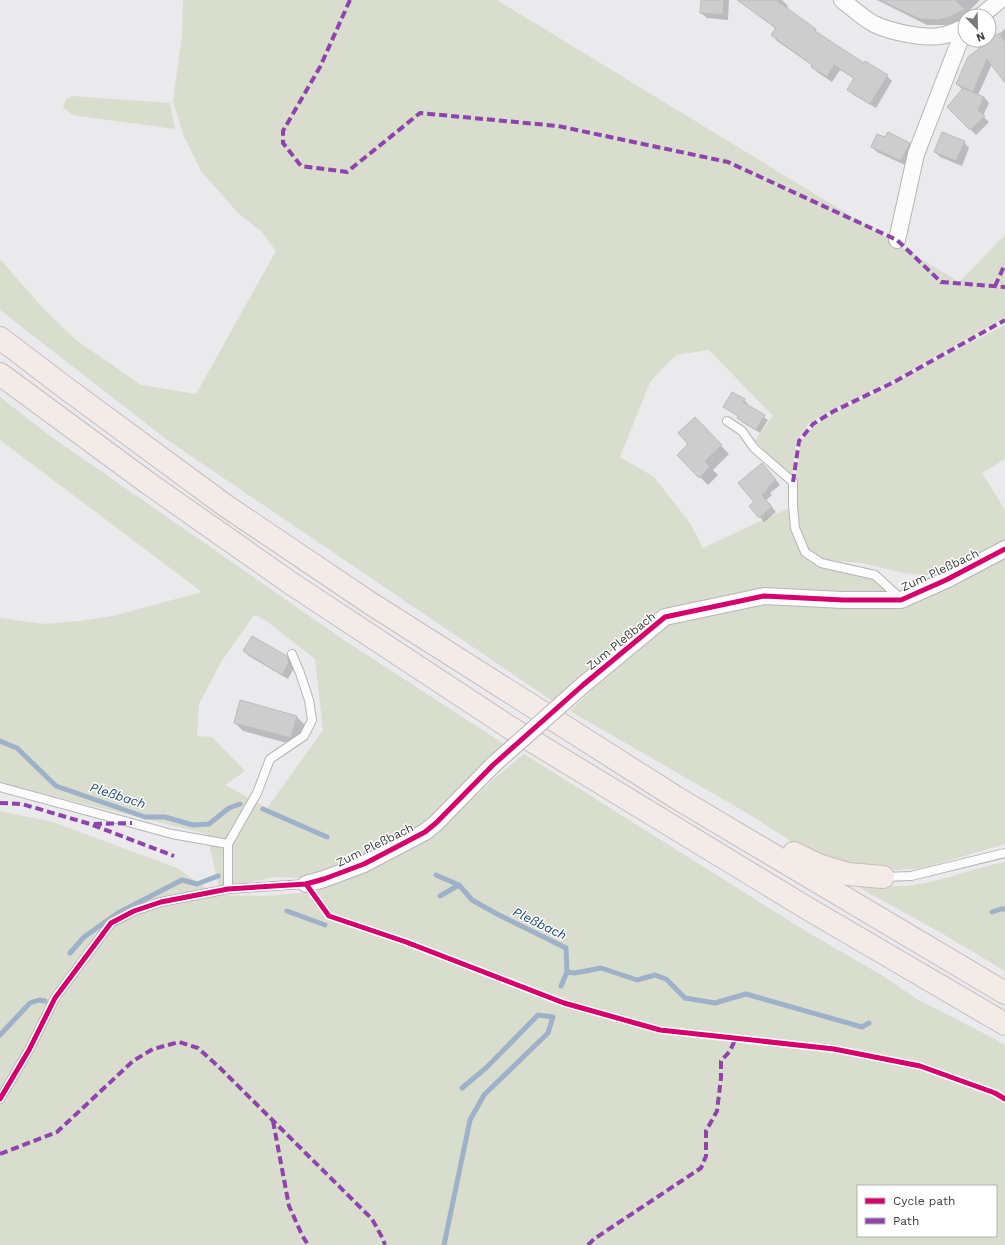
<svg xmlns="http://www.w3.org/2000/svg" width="1005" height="1245" viewBox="0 0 1005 1245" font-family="'Work Sans',sans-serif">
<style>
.green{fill:#d8ddcd;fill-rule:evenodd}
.shadow{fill:#0003}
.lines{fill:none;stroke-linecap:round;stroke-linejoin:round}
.stream{stroke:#9eb1c9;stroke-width:5}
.building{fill:#cecdce;stroke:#bcbabc}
.lane-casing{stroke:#b5b5b7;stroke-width:10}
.street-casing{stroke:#b5b5b7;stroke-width:18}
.highway-casing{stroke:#c6bebc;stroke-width:24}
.lane{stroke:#fcfcfc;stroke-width:8}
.street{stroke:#fcfcfc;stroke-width:16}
.highway{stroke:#f2ebe8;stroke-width:22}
.street-bridge-casing{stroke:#b5b5b7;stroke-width:18;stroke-linecap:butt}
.street-bridge{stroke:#fcfcfc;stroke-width:16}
.quiet{stroke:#8e44ad;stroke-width:4;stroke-dasharray:8 4;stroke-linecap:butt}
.cycleway-casing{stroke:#fff;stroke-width:8}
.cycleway{stroke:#d6006c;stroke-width:5}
.labels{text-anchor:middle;stroke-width:3;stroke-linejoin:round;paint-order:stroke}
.street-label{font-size:12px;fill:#3c3b3d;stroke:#fff}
.water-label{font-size:13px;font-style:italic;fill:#204a76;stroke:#fff}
</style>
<rect width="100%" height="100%" fill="#eae9ec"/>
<!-- green -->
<g class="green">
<polygon points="183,0 497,0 959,282 1005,235 1005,317 895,379 834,409 809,423 796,441 792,479 755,440 773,416 709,350 676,355 650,382 620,457 654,477 690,523 703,548 791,507 802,552 873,578 893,594 764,593 665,614 554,702 166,439 0,310 0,259 40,305 76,340 141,385 196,394 276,251 262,232 238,213 201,171 183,134 173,101 182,35"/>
<polygon points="72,96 170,103 175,129 72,115 63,107 66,100"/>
<polygon points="1005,325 1005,459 982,473 1005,510 1005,541 943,574 924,575 903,573 862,563 823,560 807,550 797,528 795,504 796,477 801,441 813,427 834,413 894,383 954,351"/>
<path d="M0,397L46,433L344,640L507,746L433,819L359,861L304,878L275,877L219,888L207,834L0,783V618L45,624L79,621L113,616L202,592L0,440ZM254,615L265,620L315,659L323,730L267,808L225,785L245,771L212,737L197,736L199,704L221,662Z"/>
<polygon points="1005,555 1005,844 924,868 882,871 810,854 752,816 570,711 591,691 583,685 666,619 764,599 902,603"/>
<path d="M524,754L809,933L885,977L918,1000L989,1036L1005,1045V1245H0V1105L56,1000L113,925L134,913L162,903L212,895L265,896L314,892L427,836L464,807L496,777ZM858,1186H996V1236H858Z"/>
<polygon points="0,811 53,822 177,868 210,891 109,922 81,959 0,1096"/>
<path d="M1005,862V971L943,934L849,882C871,885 893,888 915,885C945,880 975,868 1005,862Z"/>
</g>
<!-- shadow -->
<g class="shadow">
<polygon points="702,0 729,0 728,20 707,18 701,13"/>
<polygon points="750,0 782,0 788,6 786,9 821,35 864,64 887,76 892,81 876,108 854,95 849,90 855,79 840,70 832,82 817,72 813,66 777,41 772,35 776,29 746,6"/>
<polygon points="877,0 980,0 967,13 970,16 965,16 965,18 956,23 946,25 927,25"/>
<polygon points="1005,29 1005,79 992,64 978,95 984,97 989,103 983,116 989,122 976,135 948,107 962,89 957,84 969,58"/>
<polygon points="886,138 909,143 915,149 907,166 877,152 872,147"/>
<polygon points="964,142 969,148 962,166 940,157 935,152"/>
<polygon points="744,400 748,404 747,406 768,420 760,433 742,422 739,417 724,407"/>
<polygon points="695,419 729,454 713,470 718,475 708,485 678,455 690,444"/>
<polygon points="767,469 780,485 770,493 772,495 766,500 776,512 764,522 760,517 755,502"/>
<polygon points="244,651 286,657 292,662 294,668 288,679 249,656"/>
<polygon points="297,717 305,725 298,746 243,731 235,723"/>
</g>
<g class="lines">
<!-- stream -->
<g class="stream">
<polyline points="0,741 17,748 56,786 145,817 165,817 193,825 209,824 229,808 240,804"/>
<polyline points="263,809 327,837"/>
<polyline points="436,875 459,885 472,900 497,914 566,948 567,972 575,973 601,968 637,980 655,975 666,979 685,998 715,1003 746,994 862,1027 869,1023"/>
<polyline points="440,896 459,885"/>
<polyline points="287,911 325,925"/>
<polyline points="992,912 1001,909 1005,909"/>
<polyline points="70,953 84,937 118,913 182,880 197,884 218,876"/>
<polyline points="561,986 567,972"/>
<polyline points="0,1035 30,1003 39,1000 45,1001"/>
<polyline points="444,1245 470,1120 484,1095 548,1033 553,1017 538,1015 486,1068 462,1088"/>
</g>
</g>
<!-- building -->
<g class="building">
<polygon points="701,0 724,0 723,15 700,13"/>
<polygon points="737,0 776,0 816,29 815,31 864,63 865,61 888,75 870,104 847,90 854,78 834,65 827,77 811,67 812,65 771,35 776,28"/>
<polygon points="880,0 955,0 965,9 950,17 939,20 920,19"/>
<polygon points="999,33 1005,42 1005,83 987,59 973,92 956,84 968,57"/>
<polygon points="963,88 984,97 978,110 985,116 970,130 947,107"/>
<polygon points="888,132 910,143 901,161 871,147 877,134 885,137"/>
<polygon points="942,132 965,141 956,161 934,152"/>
<polygon points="732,392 745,399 743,402 765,415 756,430 737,418 738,416 723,407"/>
<polygon points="695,417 722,445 705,461 710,467 699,478 677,455 688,444 678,433"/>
<polygon points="762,463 776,480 767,488 768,490 762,495 772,507 759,518 749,506 754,502 738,483"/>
<polygon points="252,636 287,656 289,662 282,675 243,651"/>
<polygon points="240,700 297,716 291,738 234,723"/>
</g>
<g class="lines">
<!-- lane casing -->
<g class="lane-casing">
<g id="lane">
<polyline points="727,421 742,431 754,448 793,482 793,505 795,528 805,552 821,563 875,575 900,598"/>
<polyline points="0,787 172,834 228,844"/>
<polyline points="883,877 911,876 1005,853"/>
<polyline points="228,889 228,844 257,793 270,759 304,736 312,720 309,700 300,673 292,654"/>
<polyline points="0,1099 29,1050 55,998 111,923 134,911 161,902 228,889 306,884"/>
</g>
</g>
<!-- street casing -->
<g class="street-casing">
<g id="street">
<path d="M842,0C852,8 863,18 874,24C891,32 927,40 945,35C952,33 958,30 965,27"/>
<polyline points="981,16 1000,0"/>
<polyline points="897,240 916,154 965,27"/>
<polyline points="583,685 665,617 764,596 843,600 901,600 946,580 1005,549"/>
<polyline points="306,884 324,879 364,864 425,832 436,823 493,765"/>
</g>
</g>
<!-- highway casing -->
<g class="highway-casing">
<g id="highway">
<polyline points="0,338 63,386 226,506 370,603 677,798 1005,993"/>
<polyline points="0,374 148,483 292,584 509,727 805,907 1005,1024"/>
<polyline points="794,853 818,865 848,874 883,877"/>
</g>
</g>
<!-- lane -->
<use href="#lane" class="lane"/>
<!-- street -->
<use href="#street" class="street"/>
<!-- highway -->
<use href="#highway" class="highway"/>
<!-- street-bridge casing -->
<g class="street-bridge-casing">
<polyline id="street-bridge" points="493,765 583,685"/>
</g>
<!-- street-bridge -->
<use href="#street-bridge" class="street-bridge"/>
<!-- quiet -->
<g class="quiet">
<polyline points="350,0 320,67 283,131 283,143 301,166 347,172 420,113 558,126 728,162 897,240 941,282 1005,287"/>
<polyline points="995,286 1005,264"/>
<polyline points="793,482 799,441 813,424 834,411 894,382 1005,320"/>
<polyline points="0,803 22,804 90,824 174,856"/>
<polyline points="94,824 132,823"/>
<polyline points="273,1121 289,1206 302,1235 308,1245"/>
<polyline points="0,1154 57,1132 133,1061 153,1049 179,1042 198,1048 220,1068 372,1219 383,1239 385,1245"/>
<polyline points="588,1245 594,1239 701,1168 706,1156 706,1131 717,1111 721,1078 721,1061 730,1051 736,1038"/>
</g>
<!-- cycleway casing -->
<g class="cycleway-casing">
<g id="cycleway">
<polyline points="306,884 329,916 406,942 564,1003 660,1030 834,1049 920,1066 995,1093 1005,1099"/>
<polyline points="0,1099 29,1050 55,998 111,923 134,911 161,902 228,889 306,884 324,879 364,864 425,832 436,823 493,765 583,685 665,617 764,596 843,600 901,600 946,580 1005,549"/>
</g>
</g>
<!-- cycleway -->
<use href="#cycleway" class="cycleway"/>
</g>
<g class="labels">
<!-- street labels -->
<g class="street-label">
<text transform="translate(940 570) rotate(-25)" y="4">Zum Pleßbach</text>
<text transform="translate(621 641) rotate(-39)" y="4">Zum Pleßbach</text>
<text transform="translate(375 845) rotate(-26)" y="4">Zum Pleßbach</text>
</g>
<!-- water labels -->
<g class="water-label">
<text transform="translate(118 795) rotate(18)" y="5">Pleßbach</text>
<text transform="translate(540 923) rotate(26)" y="5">Pleßbach</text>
</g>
</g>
<!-- legend -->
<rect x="857" y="1185" width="140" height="52" fill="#ffffff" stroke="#b1b1b1"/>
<rect x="865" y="1198" width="20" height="6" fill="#d6006c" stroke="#b1b1b1"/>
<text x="893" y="1205" font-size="12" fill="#3c3b3d">Cycle path</text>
<rect x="865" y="1218" width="20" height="6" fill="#8e44ad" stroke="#b1b1b1"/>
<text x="893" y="1225" font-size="12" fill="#3c3b3d">Path</text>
<!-- north arrow -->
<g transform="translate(977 28) rotate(157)"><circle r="19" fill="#ffffff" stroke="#b1b1b1"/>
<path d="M0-3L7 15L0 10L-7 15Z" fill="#79787a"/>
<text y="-6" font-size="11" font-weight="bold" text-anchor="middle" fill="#3c3b3d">N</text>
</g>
</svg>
